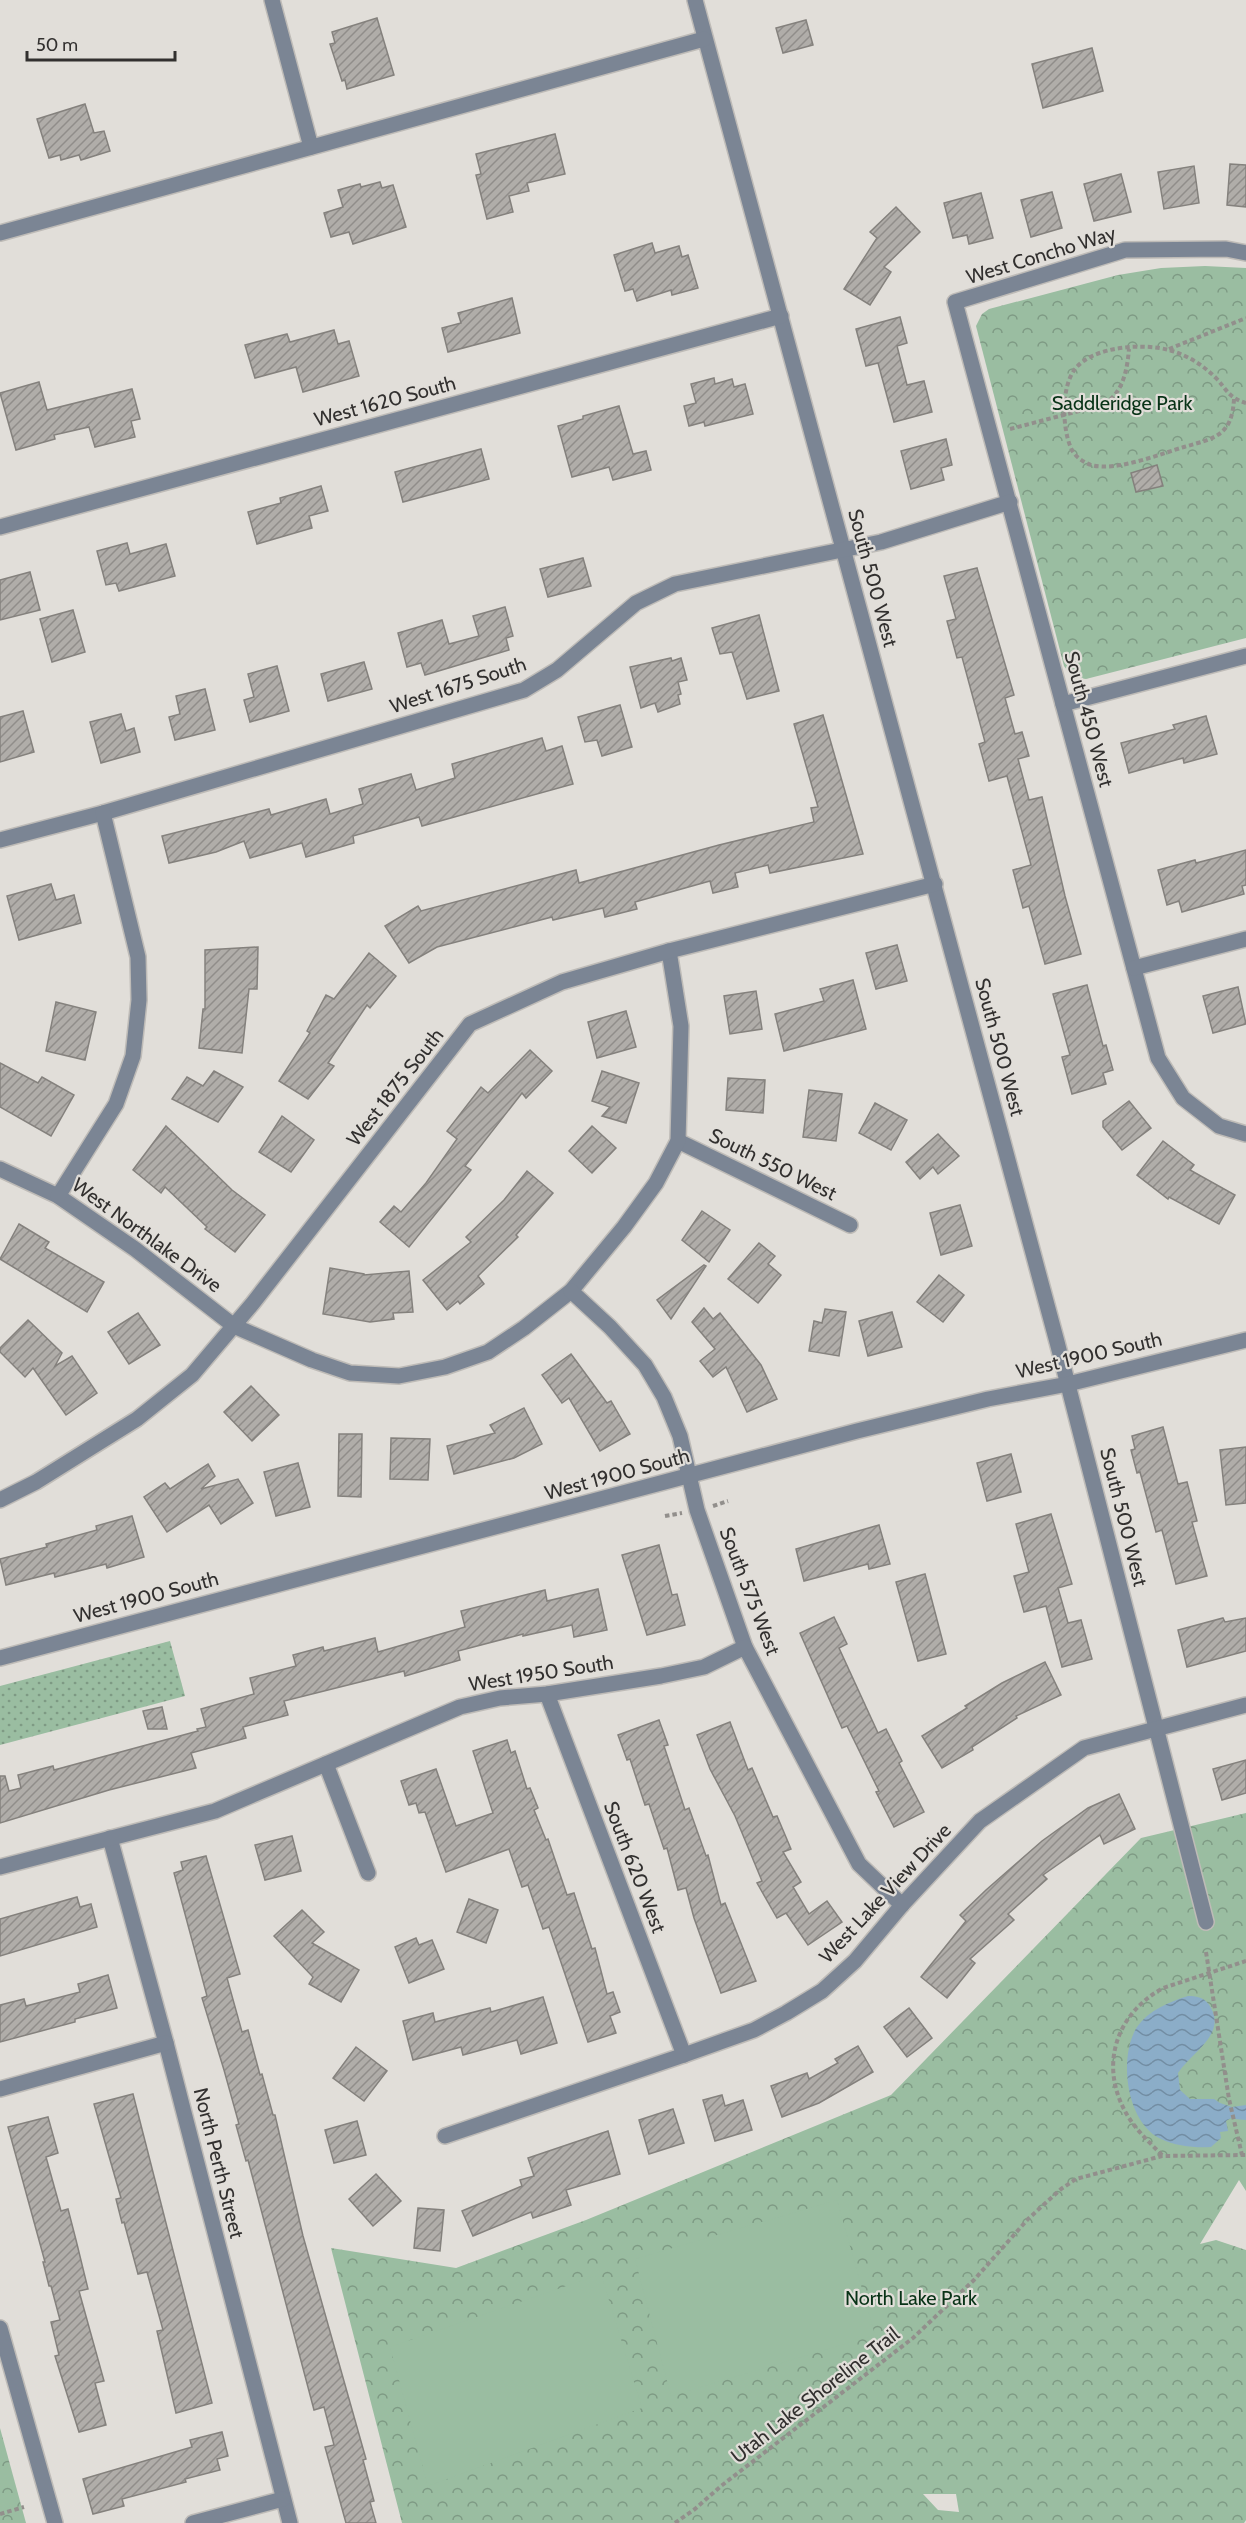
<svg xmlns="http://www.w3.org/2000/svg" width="1246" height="2523" viewBox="0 0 1246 2523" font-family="Cabin,sans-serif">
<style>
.grass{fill:url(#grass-dots)}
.forest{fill:url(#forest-crowns);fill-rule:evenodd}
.pitch{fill:#9abda1}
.water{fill:url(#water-waves)}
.building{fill:url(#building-hatch);stroke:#84817d;stroke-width:1.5}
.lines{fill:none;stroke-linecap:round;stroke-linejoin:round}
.minor-casing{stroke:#bebbb7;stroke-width:18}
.path{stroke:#928f8c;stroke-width:4;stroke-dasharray:4.5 3;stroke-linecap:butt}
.minor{stroke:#7b8594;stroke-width:15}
.labels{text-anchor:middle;stroke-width:4.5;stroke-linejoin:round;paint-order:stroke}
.street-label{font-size:20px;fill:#32302f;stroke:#e1ded9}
.park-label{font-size:20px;fill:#083317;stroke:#e1ded9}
</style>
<defs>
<pattern id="grass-dots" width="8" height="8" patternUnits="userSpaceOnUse" patternTransform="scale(1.5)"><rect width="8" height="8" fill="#9abda1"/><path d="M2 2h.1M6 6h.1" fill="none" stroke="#7e9a84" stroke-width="1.8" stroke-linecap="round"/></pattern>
<pattern id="forest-crowns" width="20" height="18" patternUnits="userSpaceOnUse" patternTransform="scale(1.5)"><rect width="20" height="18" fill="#9abda1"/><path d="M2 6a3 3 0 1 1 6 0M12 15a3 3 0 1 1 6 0" fill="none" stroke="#7e9a84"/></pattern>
<pattern id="water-waves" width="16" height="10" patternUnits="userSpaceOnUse" patternTransform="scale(1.5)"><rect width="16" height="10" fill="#8badc8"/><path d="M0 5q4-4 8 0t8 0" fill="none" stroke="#728da3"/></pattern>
<pattern id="building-hatch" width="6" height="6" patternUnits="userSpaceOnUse" patternTransform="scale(1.5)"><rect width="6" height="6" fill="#b0ada9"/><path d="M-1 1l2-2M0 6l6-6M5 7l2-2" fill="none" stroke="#908d8a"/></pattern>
</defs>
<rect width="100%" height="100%" fill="#e1ded9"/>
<!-- grass -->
<polygon class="grass" points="170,1641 185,1696 0,1745 0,1686"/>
<!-- forest -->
<g class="forest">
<path d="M1205,266L1246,268V638L1086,679C1075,678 1070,675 1064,666L976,326L982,314L989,309L1118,275L1161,268Z"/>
<path d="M1246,1813V2191L1239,2180L1200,2244L1216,2240L1246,2250V2520L1244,2523H402L331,2248L456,2268L586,2220L891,2095L1141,1838ZM923,2494H956L959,2512L938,2510Z"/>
<polygon points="0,2428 26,2523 0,2523"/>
</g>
<!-- pitch -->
<g class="pitch">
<polygon points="837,2200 875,2335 671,2396 635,2259"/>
<polygon points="601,2274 642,2408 428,2486 390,2347"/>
</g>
<!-- water -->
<path class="water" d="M1188,1996C1198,1996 1206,1998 1211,2008C1226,2035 1191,2053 1178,2073L1180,2090L1190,2099H1214L1220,2103L1232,2107L1246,2105V2120L1234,2119L1233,2117L1226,2121L1228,2131L1220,2132L1221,2138L1211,2147C1195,2148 1175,2146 1161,2139C1126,2123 1118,2057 1137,2027C1149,2010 1169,2002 1188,1996Z"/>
<!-- building -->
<g class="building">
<polygon points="377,18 394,75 347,89 345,80 342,81 330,44 335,43 332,32"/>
<polygon points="806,20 813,45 783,53 776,28"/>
<polygon points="1092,48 1103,91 1043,108 1032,64"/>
<polygon points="85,104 94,133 104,131 110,151 81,160 79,155 61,160 60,155 49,158 37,119"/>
<polygon points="555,134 565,174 527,183 529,191 509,196 513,212 487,219 476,175 481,174 476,154"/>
<polygon points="1230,164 1246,165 1246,207 1227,205"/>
<polygon points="1194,166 1199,203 1164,209 1158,172"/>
<polygon points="1121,174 1131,212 1094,221 1084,184"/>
<polygon points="380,182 382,188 393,185 406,227 353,244 349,232 331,237 324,213 343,207 338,190 360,184 361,187"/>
<polygon points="1052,192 1062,228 1031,237 1021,200"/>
<polygon points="981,193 993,238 969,244 967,235 953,238 944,203"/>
<polygon points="896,207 920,232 884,267 891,272 870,305 844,289 877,238 870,232"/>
<polygon points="652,243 655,253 679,246 682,257 688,255 698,288 672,295 671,290 637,301 633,289 625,291 614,255"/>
<polygon points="512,298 520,333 448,352 442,328 461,323 458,313"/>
<polygon points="900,317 907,343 897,346 907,385 924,381 932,412 894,422 878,363 866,366 856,329"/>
<polygon points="334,330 338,344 349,341 359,376 303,392 296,367 255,378 245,345 287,334 290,342"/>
<polygon points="714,378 715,384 732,379 734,387 745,384 753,414 705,426 704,422 689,426 684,406 696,403 691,384"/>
<polygon points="39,382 47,410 132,389 140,419 131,421 135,437 95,447 89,427 54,435 55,439 16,450 0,393"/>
<polygon points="619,406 633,454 646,451 651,470 613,480 609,467 572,477 558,426 583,419 583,416"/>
<polygon points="946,439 952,465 941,468 944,480 911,489 901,451"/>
<polygon points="481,449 489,479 403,502 395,472"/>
<polygon points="1157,465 1163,486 1136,492 1131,473"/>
<polygon points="321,486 328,511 309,516 312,528 257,544 248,512 281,503 280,498"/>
<polygon points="127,543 130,554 166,544 175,576 119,591 116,583 106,585 97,551"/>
<polygon points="583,558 591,586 548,597 540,569"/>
<polygon points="977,568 1014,695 1005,698 1015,734 1022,732 1029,756 1018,759 1029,800 1042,797 1065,896 1081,954 1045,964 1029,906 1023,908 1013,870 1031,865 1007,776 989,781 979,744 985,742 962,657 957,658 947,621 956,619 944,576"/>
<polygon points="30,572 40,610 0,620 0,580"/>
<polygon points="505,607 513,636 506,638 509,650 425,675 421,663 407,667 398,633 442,620 449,644 479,636 473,616"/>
<polygon points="73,610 85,652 52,662 40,619"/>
<polygon points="759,615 779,691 747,699 732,652 720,654 712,628"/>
<polygon points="671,658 672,661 681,658 687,680 678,682 681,694 678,695 680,704 658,712 655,703 641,708 630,667"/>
<polygon points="364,662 372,689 328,701 321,674"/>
<polygon points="277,666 289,711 250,722 244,700 254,697 248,674"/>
<polygon points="205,689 215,730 175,740 169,717 180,714 176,696"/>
<polygon points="620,705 632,747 602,756 597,740 585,742 578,717"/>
<polygon points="23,711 34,752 0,762 0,717"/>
<polygon points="121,714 126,731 134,728 140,752 101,763 90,722"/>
<polygon points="823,715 863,854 770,873 768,865 735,873 738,887 713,893 710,881 635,902 637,909 605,917 603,908 553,920 552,917 437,947 409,963 385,926 418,906 421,911 576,870 579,883 719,845 814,822 811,808 818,807 794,724"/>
<polygon points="1206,716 1217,754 1184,763 1183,758 1129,773 1121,743 1175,729 1173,725"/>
<polygon points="542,738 546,751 562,746 573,784 422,826 419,817 353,836 354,843 306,857 302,843 250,858 244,841 216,852 169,863 162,836 269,809 271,815 326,799 330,814 363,804 359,789 411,774 416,790 455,778 452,764"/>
<polygon points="1246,850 1246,885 1242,886 1244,894 1182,912 1179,901 1167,905 1158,870 1195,860 1196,863"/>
<polygon points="51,884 56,900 74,895 81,923 19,940 7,896"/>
<polygon points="897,945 907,981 876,989 866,953"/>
<polygon points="258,947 257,989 249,989 242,1053 199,1048 203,1009 205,1009 205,950"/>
<polygon points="369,953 396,976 370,1008 367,1005 328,1063 334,1066 308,1099 279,1081 310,1033 307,1031 326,995 334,999"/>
<polygon points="853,980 866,1029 784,1051 775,1014 824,1001 820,989"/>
<polygon points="1087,985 1103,1046 1106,1045 1113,1070 1103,1073 1106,1084 1072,1094 1062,1057 1070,1055 1053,994"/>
<polygon points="1238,987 1246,1024 1213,1033 1203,996"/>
<polygon points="756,991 762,1029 730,1034 724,996"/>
<polygon points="56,1002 96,1012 85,1060 46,1051"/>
<polygon points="626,1011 636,1047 597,1058 588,1022"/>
<polygon points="530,1050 552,1071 526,1098 522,1093 465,1166 471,1170 409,1247 380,1222 394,1206 401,1212 426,1183 457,1139 447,1131 481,1087 488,1093"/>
<polygon points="0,1063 38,1083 42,1077 74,1095 51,1136 0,1107"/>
<polygon points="214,1071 243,1087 218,1122 172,1099 187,1077 203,1086"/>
<polygon points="602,1071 639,1083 626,1123 602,1116 610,1107 592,1101"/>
<polygon points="728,1078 765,1080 763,1113 726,1110"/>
<polygon points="809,1090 842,1094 836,1141 803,1137"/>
<polygon points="1129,1101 1151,1128 1122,1150 1103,1127 1103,1121"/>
<polygon points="875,1103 907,1120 891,1150 859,1133"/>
<polygon points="282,1116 314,1140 291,1172 259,1152"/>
<polygon points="166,1126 232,1190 265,1215 235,1252 205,1229 207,1227 165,1187 161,1193 133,1170"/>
<polygon points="592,1126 616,1148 592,1173 569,1151"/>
<polygon points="938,1134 959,1156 938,1174 933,1167 920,1179 906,1162"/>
<polygon points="1163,1141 1194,1165 1190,1170 1235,1195 1219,1224 1169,1197 1168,1199 1137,1175"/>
<polygon points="527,1171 553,1193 516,1235 518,1237 478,1276 484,1284 460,1304 458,1301 447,1310 423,1280 471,1242 466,1237 504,1200"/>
<polygon points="960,1205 972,1246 941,1255 930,1213"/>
<polygon points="702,1211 730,1230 709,1262 682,1240"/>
<polygon points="19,1224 49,1242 45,1248 104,1282 87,1312 0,1259"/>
<polygon points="759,1243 775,1256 768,1264 781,1275 758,1303 728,1279"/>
<polygon points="704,1265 706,1266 671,1319 657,1300"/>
<polygon points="330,1268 364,1274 364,1275 409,1271 413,1312 393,1313 394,1319 370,1322 323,1314"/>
<polygon points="939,1275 964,1295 943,1322 917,1302"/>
<polygon points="704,1308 713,1319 720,1313 761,1365 777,1399 747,1412 726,1367 713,1377 700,1361 715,1349 692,1322"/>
<polygon points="825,1309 846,1312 839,1356 809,1351 814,1321 822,1323"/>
<polygon points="892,1312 902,1347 868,1356 859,1321"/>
<polygon points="138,1313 160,1345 129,1364 108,1332"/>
<polygon points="28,1320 62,1353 55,1366 72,1356 97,1393 66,1415 33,1368 25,1377 0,1352 0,1348"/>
<polygon points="571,1354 607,1403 611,1401 630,1434 600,1451 569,1398 562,1403 542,1375"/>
<polygon points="251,1386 279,1415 252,1441 224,1412"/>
<polygon points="524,1408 542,1444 514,1458 454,1474 447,1446 495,1433 490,1425"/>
<polygon points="1163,1427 1178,1484 1187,1482 1197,1521 1192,1522 1207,1576 1176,1584 1162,1530 1156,1532 1140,1472 1137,1473 1131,1450 1135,1449 1132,1436"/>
<polygon points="339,1434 362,1434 361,1497 338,1496"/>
<polygon points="391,1438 430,1439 428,1480 390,1479"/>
<polygon points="1246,1447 1246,1503 1226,1505 1220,1450"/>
<polygon points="1011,1454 1021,1492 987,1501 977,1463"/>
<polygon points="298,1463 310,1507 276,1516 264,1472"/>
<polygon points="208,1464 215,1476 201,1489 238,1479 253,1503 221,1524 209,1505 167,1532 144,1497 165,1483 170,1489"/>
<polygon points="1051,1514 1072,1584 1058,1588 1068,1623 1081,1620 1092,1659 1062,1667 1046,1606 1024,1612 1014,1576 1029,1572 1016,1524"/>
<polygon points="132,1516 144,1557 107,1568 106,1564 55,1577 54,1573 6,1585 0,1559 47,1547 46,1544 97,1530 96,1526"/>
<polygon points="879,1525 890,1564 869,1569 868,1564 804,1581 796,1549"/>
<polygon points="659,1545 672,1595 677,1594 685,1625 647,1635 622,1555"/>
<polygon points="925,1574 946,1654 918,1661 896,1582"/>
<polygon points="598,1589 607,1630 574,1637 572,1625 523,1636 523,1634 458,1651 460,1660 405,1676 404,1671 284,1701 288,1715 243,1727 246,1738 191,1753 196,1768 109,1790 0,1823 0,1776 5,1776 9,1791 21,1788 18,1775 53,1766 54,1770 198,1731 197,1729 206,1727 201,1709 254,1694 250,1678 296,1666 293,1655 323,1647 324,1651 375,1638 378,1652 465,1627 461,1611 545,1590 547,1601"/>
<polygon points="834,1617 847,1644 839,1648 878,1733 886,1729 902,1761 899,1763 924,1812 894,1827 876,1792 879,1791 847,1726 842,1728 800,1633"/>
<polygon points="1223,1618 1225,1622 1246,1618 1246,1651 1187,1667 1178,1630"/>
<polygon points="1045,1662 1061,1695 1016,1716 1017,1718 972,1747 973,1750 942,1768 922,1736 967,1708 965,1706 1002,1683"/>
<polygon points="162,1707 167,1729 148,1729 143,1711"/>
<polygon points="659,1720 668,1745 664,1746 685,1810 689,1808 706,1856 708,1855 721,1905 725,1903 756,1981 721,1993 694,1918 686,1888 678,1890 667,1848 664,1849 649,1804 645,1805 630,1759 627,1760 618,1735"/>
<polygon points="730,1722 748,1770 752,1768 773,1817 777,1816 791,1849 783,1852 801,1882 793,1887 809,1914 827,1901 842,1922 808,1945 786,1913 777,1918 757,1883 762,1881 735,1816 710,1769 697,1735"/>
<polygon points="507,1740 511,1753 515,1751 527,1789 530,1788 538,1808 534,1810 546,1840 548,1839 567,1895 574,1893 592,1949 595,1948 607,1994 613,1992 620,2012 610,2016 616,2033 588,2042 549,1927 543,1929 528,1885 522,1887 509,1849 446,1872 425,1812 419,1813 416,1803 409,1805 401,1781 436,1769 456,1826 493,1813 473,1751"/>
<polygon points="1246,1760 1246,1793 1222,1800 1213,1769"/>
<polygon points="1119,1794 1135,1829 1104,1844 1100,1835 1043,1875 1047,1879 1008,1914 1014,1920 970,1959 975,1963 947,1998 921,1977 966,1921 960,1915 986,1890 1042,1841 1088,1808"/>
<polygon points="292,1836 301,1871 265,1880 255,1845"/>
<polygon points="206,1856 240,1974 227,1978 242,2032 248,2030 260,2075 262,2074 273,2115 275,2115 303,2236 366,2459 363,2460 374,2501 370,2502 376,2523 346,2523 325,2447 334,2445 324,2407 314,2410 248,2160 246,2161 236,2125 239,2124 224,2070 202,1998 207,1996 174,1873 183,1870 181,1862"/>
<polygon points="77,1897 80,1907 91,1904 97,1927 0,1956 0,1919"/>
<polygon points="469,1899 498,1910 486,1943 457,1932"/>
<polygon points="302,1910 324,1932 312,1943 359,1970 341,2002 309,1984 313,1977 274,1936"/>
<polygon points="416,1938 419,1945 432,1940 444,1969 409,1983 395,1947"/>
<polygon points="108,1975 117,2008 75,2019 75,2022 0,2042 0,2005 24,1999 26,2006 80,1992 78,1984"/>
<polygon points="543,1997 557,2043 521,2054 517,2040 463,2055 461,2047 413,2060 403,2021 433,2013 435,2022 490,2008 491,2012"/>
<polygon points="909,2008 932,2038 907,2057 884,2027"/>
<polygon points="858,2046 873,2072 819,2103 782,2117 771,2086 807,2073 809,2079 838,2063 835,2059"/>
<polygon points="356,2047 387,2071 364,2101 333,2078"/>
<polygon points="133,2094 212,2403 176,2413 157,2331 163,2330 147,2272 138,2274 124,2222 122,2223 116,2199 121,2198 94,2104"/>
<polygon points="722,2095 725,2106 743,2100 752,2130 715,2141 703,2100"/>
<polygon points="673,2109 684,2143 649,2154 639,2120"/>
<polygon points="48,2117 58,2153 46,2157 61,2211 68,2209 76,2240 88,2289 79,2291 104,2381 95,2383 106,2425 79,2432 55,2356 59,2355 51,2322 60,2320 51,2286 49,2286 43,2262 45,2262 8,2127"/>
<polygon points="357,2121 366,2155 334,2163 325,2130"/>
<polygon points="608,2131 620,2174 566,2190 571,2205 533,2218 531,2212 473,2236 462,2211 522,2186 520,2180 534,2176 528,2158"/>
<polygon points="376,2174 401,2201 373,2226 349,2199"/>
<polygon points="418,2208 444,2210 440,2251 414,2248"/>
<polygon points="222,2432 228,2456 217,2459 220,2470 185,2479 186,2482 122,2499 124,2506 93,2514 83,2479 192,2447 190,2440"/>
</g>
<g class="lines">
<!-- minor casing -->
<g class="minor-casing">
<g id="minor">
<polyline points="272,0 311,147"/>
<polyline points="695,0 1057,1342 1206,1922"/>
<polyline points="0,233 704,39"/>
<polyline points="1246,253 1226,249 1125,250 955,302 1158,1058 1183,1098 1219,1126 1246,1134"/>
<polyline points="0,527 781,316"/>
<polyline points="1063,704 1246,656"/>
<polyline points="0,840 103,813 524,690 557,670 636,603 675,584 881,542 1010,502"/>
<polyline points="1134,968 1246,939"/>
<polyline points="678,1141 850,1225"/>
<polyline points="0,1169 58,1196 135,1249 234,1326 312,1360 350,1373 399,1376 445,1367 488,1352 524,1328 571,1291 624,1227 656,1183 678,1141 681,1026 669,951"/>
<polyline points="58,1196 116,1104 133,1056 139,1000 138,957 103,813"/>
<polyline points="571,1291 610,1327 645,1365 664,1397 680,1436 697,1510 745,1647 859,1864 902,1905"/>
<polyline points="0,1500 36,1482 137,1419 192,1375 253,1303 470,1024 562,982 669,951 935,884"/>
<polyline points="0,1658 857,1431 988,1399 1068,1384 1246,1340"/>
<polyline points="547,1694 684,2055"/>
<polyline points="326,1764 368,1873"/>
<polyline points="110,1838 166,2043 290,2523"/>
<polyline points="0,1867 215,1811 460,1707 500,1698 547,1694 661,1676 704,1667 745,1647"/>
<polyline points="0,2089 166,2043"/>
<polyline points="445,2136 684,2055 754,2030 786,2013 822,1991 855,1961 902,1905 980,1821 1084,1748 1246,1705"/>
<polyline points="0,2328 55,2523"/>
<polyline points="193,2523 283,2499"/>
</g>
</g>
<!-- path -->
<g class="path">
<polyline points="1169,349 1246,318"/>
<path d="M1234,399C1232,436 1215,438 1184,447C1160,454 1116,472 1091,465C1083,462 1074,456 1071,448C1062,428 1061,387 1075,369C1093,346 1143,343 1169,350C1187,355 1203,365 1216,378C1227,390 1229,398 1246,403"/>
<path d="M1010,429L1102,405C1123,394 1127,371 1129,349"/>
<polyline points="713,1506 728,1501"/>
<polyline points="665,1516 682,1513"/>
<polyline points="1206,1952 1229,2099 1242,2155"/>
<path d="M1162,2155C1149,2142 1135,2129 1126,2113C1099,2065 1116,2014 1163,1988L1246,1961"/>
<polyline points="0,2514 24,2507"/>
<polyline points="675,2523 695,2509 721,2486 913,2338 974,2280 1028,2219 1061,2189 1076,2179 1162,2156 1246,2155"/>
</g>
<!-- minor -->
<use href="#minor" class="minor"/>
</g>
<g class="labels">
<!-- street labels -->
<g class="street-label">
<text transform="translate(1041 255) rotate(-17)" y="7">West Concho Way</text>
<text transform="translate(385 401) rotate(-15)" y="7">West 1620 South</text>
<text transform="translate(873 578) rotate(75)" y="7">South 500 West</text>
<text transform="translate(458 685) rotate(-18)" y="7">West 1675 South</text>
<text transform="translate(1089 719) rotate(75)" y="7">South 450 West</text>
<text transform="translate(1000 1047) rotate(75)" y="7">South 500 West</text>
<text transform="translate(395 1087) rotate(-52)" y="7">West 1875 South</text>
<text transform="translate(773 1164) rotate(26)" y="7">South 550 West</text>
<text transform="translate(147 1235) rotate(36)" y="7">West Northlake Drive</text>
<text transform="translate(1089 1355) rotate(-13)" y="7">West 1900 South</text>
<text transform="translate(617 1474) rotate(-15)" y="7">West 1900 South</text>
<text transform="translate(1124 1517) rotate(76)" y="7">South 500 West</text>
<text transform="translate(750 1591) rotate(69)" y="7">South 575 West</text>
<text transform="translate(146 1597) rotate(-15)" y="7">West 1900 South</text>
<text transform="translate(541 1673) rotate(-9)" y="7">West 1950 South</text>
<text transform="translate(635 1867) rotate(69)" y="7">South 620 West</text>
<text transform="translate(885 1893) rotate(-47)" y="7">West Lake View Drive</text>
<text transform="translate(219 2163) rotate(76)" y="7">North Perth Street</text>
<text transform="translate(815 2395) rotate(-38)" y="7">Utah Lake Shoreline Trail</text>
</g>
<!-- park labels -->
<g class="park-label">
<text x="1122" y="410">Saddleridge Park</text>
<text x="911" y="2305">North Lake Park</text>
</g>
</g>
<!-- scale -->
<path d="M27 51v9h148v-9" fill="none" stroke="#32302f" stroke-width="3"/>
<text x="36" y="51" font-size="18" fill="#32302f" stroke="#e1ded9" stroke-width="4.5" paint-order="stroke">50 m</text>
</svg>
